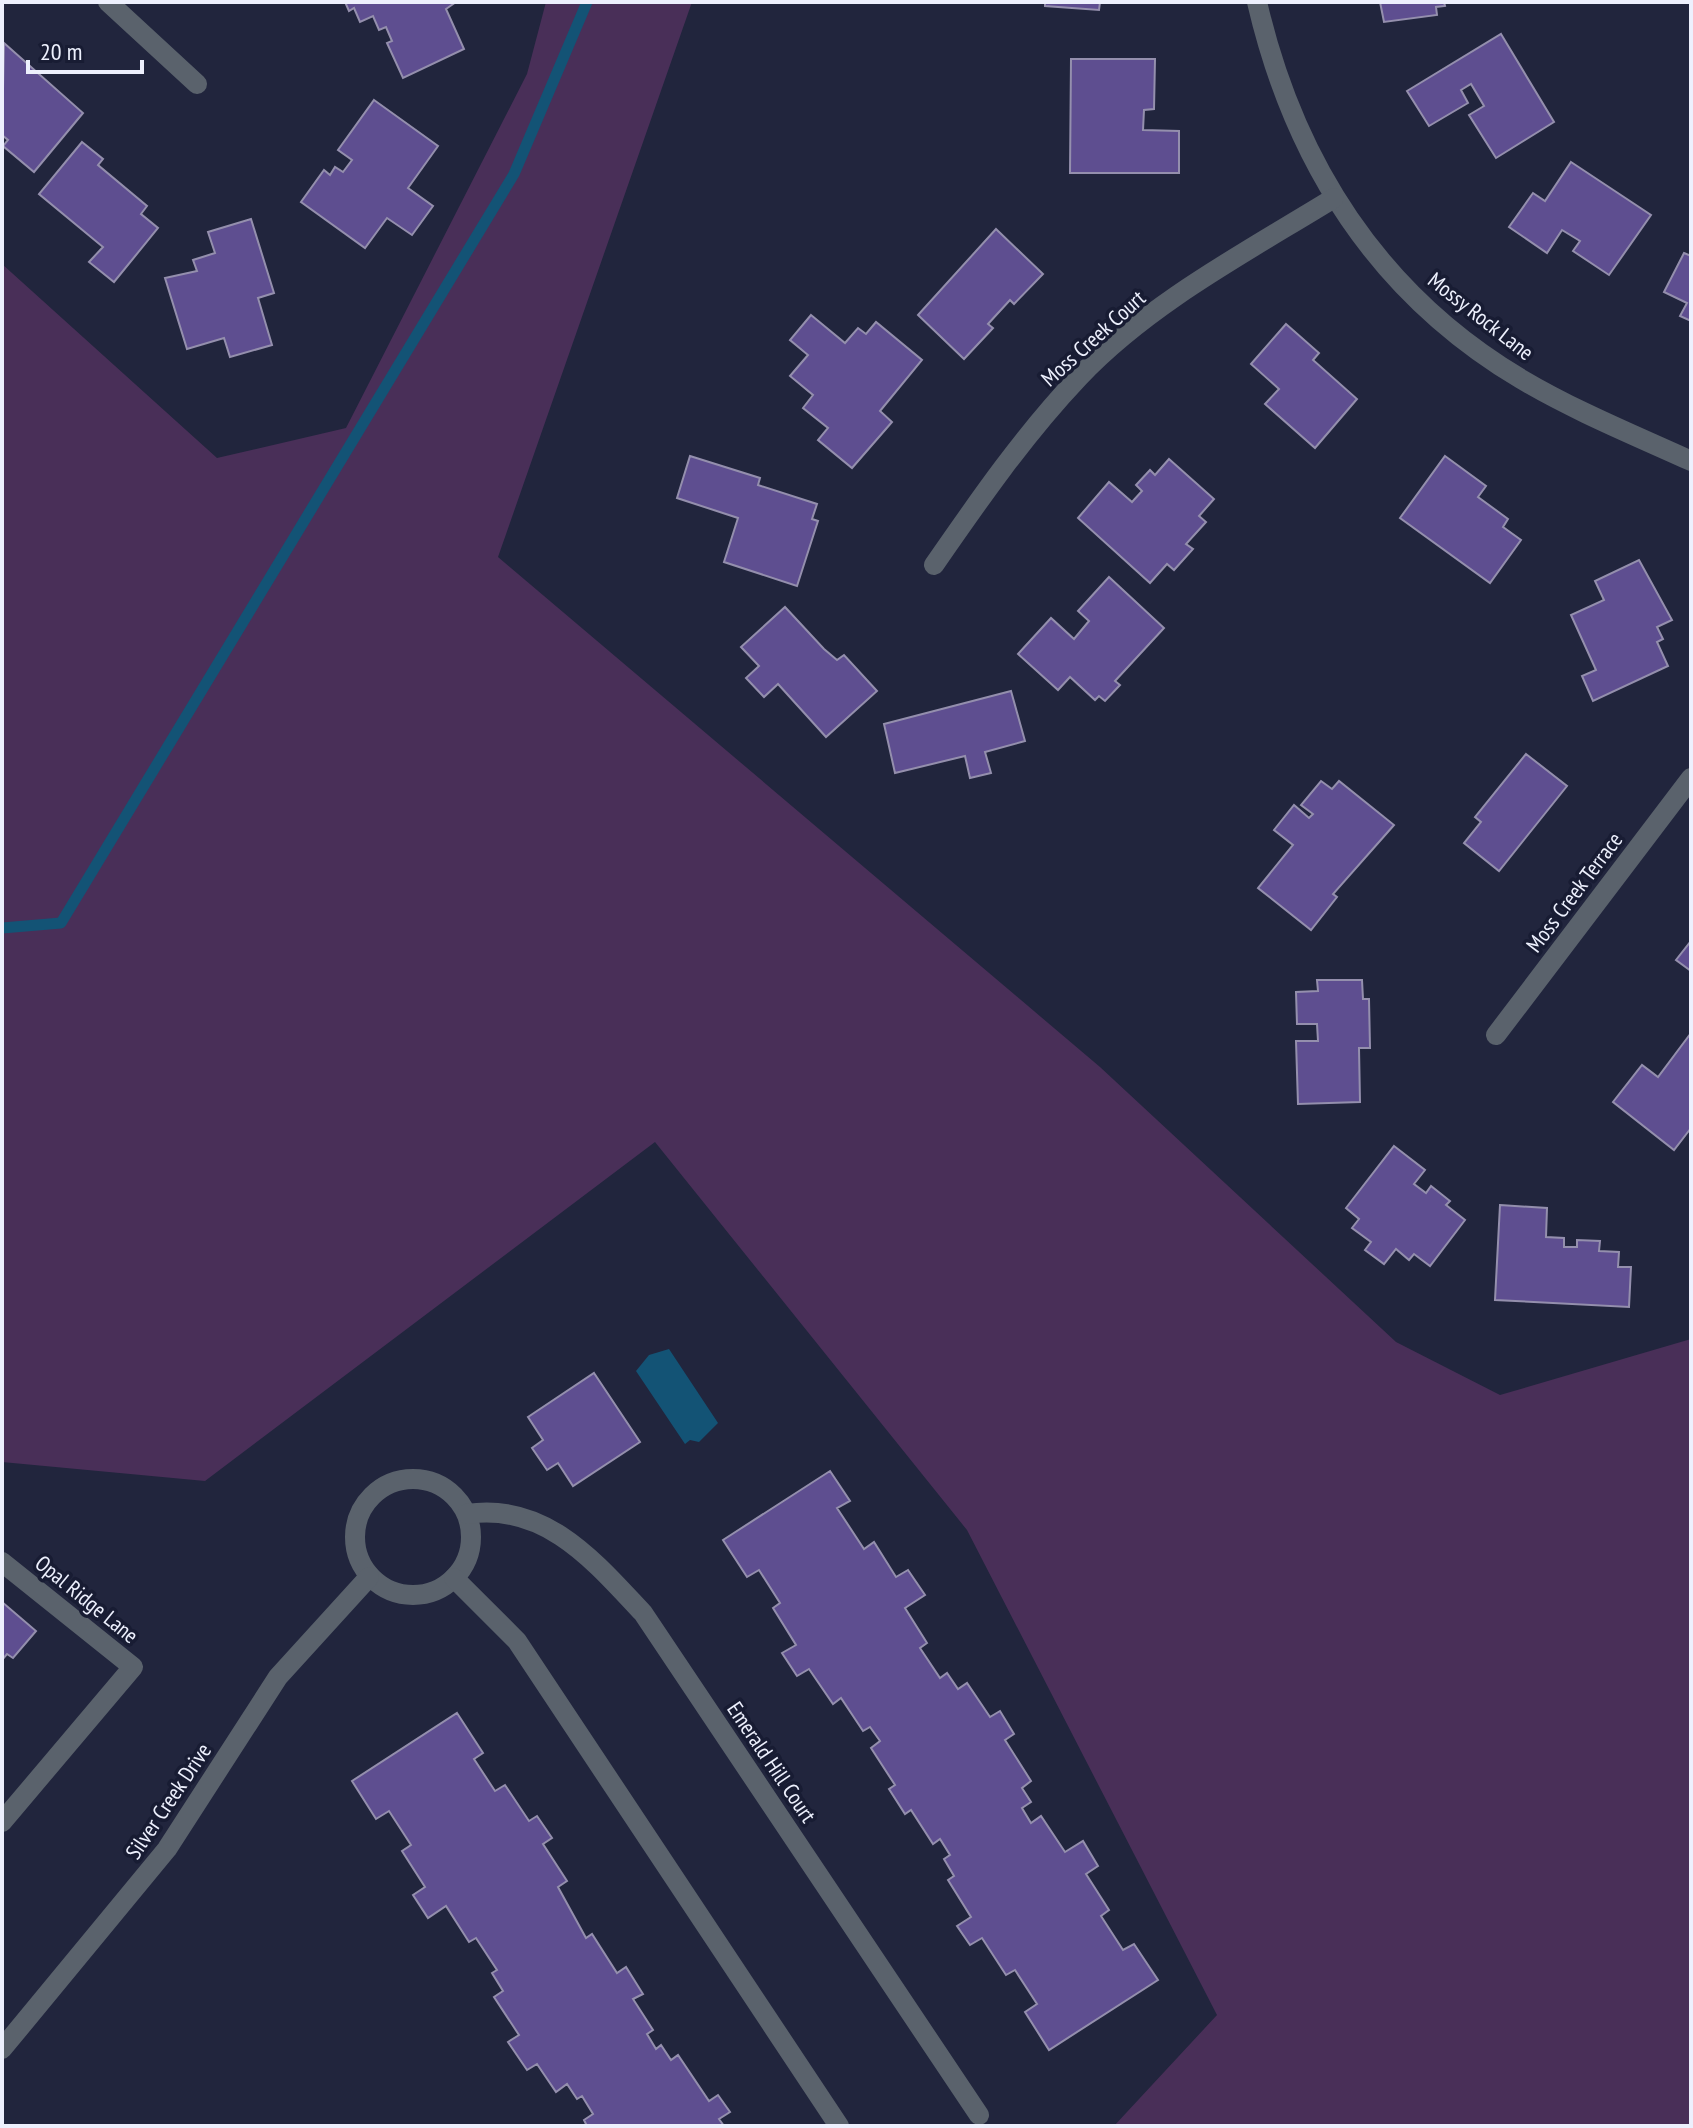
<svg xmlns="http://www.w3.org/2000/svg" width="1693" height="2128" viewBox="0 0 1693 2128" font-family="'PT Sans Narrow',sans-serif">
<style>
.green{fill:#492f58}
.water{fill:#135375}
.lines{fill:none;stroke-linecap:round;stroke-linejoin:round}
.stream{stroke:#135375;stroke-width:11}
.building{fill:#5e4e90;stroke:#948fad;stroke-width:2}
.street{stroke:#5a626c;stroke-width:20}
.labels{text-anchor:middle;stroke-width:7;stroke-linejoin:round;paint-order:stroke}
.street-label{font-size:22px;fill:#edf0fd;stroke:#181c33}
</style>
<rect width="100%" height="100%" fill="#21253d"/>
<!-- green -->
<polygon class="green" points="546,2 692,2 498,557 1100,1067 1396,1342 1500,1395 1691,1339 1691,2126 1114,2126 1217,2015 967,1530 655,1142 205,1481 2,1462 2,264 217,458 346,428 527,74"/>
<!-- water -->
<polygon class="water" points="669,1349 718,1423 699,1442 690,1440 685,1444 636,1371 649,1355"/>
<g class="lines">
<!-- stream -->
<polyline class="stream" points="2,928 61,923 514,174 587,2"/>
</g>
<!-- building -->
<g class="building">
<polygon points="345,2 456,2 446,9 464,49 403,78 387,43 392,41 386,27 379,30 373,16 360,22 354,8 349,11"/>
<polygon points="1045,2 1100,2 1099,10 1045,6"/>
<polygon points="1380,2 1444,2 1445,6 1436,7 1437,15 1384,22"/>
<polygon points="1501,34 1554,122 1496,158 1469,115 1484,106 1471,84 1461,90 1468,103 1429,126 1407,91"/>
<polygon points="4,43 83,113 34,172 3,146 8,140 2,135"/>
<polygon points="1071,59 1155,59 1154,109 1144,110 1143,130 1179,131 1179,173 1070,173"/>
<polygon points="374,100 438,146 408,188 433,206 412,235 387,218 365,248 301,202 324,170 330,175 335,167 343,172 352,160 338,150"/>
<polygon points="82,142 103,159 98,165 147,206 141,214 158,228 114,282 89,262 103,247 39,194"/>
<polygon points="1571,162 1651,215 1609,275 1573,251 1580,241 1562,230 1547,253 1509,227 1533,193 1545,201"/>
<polygon points="251,219 274,293 258,298 272,345 230,357 224,338 187,349 165,278 197,271 193,260 215,253 208,232"/>
<polygon points="996,229 1043,274 1014,304 1010,300 988,324 993,328 964,359 918,315"/>
<polygon points="1684,253 1691,256 1691,321 1680,316 1687,303 1664,292"/>
<polygon points="811,315 845,343 858,328 866,334 876,322 922,360 880,411 892,422 852,468 818,440 828,428 803,408 813,395 790,376 808,355 790,340"/>
<polygon points="1286,324 1319,353 1313,360 1357,399 1315,448 1265,404 1279,389 1251,364"/>
<polygon points="690,456 760,478 758,485 817,504 812,519 818,521 797,586 724,562 738,518 677,498"/>
<polygon points="1445,456 1486,486 1478,497 1508,519 1503,527 1521,540 1490,583 1400,518"/>
<polygon points="1169,459 1214,499 1199,516 1206,522 1186,544 1193,549 1174,570 1167,564 1150,583 1078,518 1109,482 1132,502 1142,491 1136,485 1150,470 1155,475"/>
<polygon points="1639,560 1672,620 1657,627 1663,639 1657,642 1668,666 1593,701 1582,676 1596,670 1571,615 1604,600 1595,581"/>
<polygon points="1109,577 1164,628 1115,681 1120,685 1105,701 1099,696 1095,700 1070,677 1058,690 1018,654 1051,618 1074,639 1089,621 1078,611"/>
<polygon points="785,607 824,649 837,660 844,655 877,691 826,737 778,684 764,697 746,678 759,666 741,647"/>
<polygon points="1011,691 1025,741 985,752 991,773 970,778 965,756 895,773 884,724"/>
<polygon points="1526,754 1567,786 1499,871 1464,843 1481,822 1475,817"/>
<polygon points="1321,781 1332,789 1339,781 1394,825 1333,894 1337,897 1311,930 1258,888 1293,845 1274,830 1294,805 1309,818 1313,814 1301,805"/>
<polygon points="1691,941 1691,971 1676,960"/>
<polygon points="1317,980 1362,980 1363,999 1369,999 1370,1048 1359,1048 1360,1102 1298,1104 1296,1041 1318,1041 1317,1024 1297,1024 1296,992 1318,991"/>
<polygon points="1691,1033 1691,1128 1674,1150 1613,1102 1642,1065 1658,1077"/>
<polygon points="1394,1146 1425,1170 1414,1184 1426,1193 1431,1186 1450,1201 1446,1205 1465,1220 1430,1266 1414,1254 1409,1260 1396,1249 1384,1264 1365,1250 1371,1242 1352,1228 1359,1219 1346,1208"/>
<polygon points="1500,1205 1547,1208 1546,1237 1564,1238 1564,1247 1577,1247 1577,1240 1600,1241 1599,1251 1619,1252 1618,1267 1631,1267 1629,1307 1495,1300"/>
<polygon points="594,1373 640,1442 573,1486 558,1463 547,1470 532,1448 543,1440 528,1417"/>
<polygon points="830,1471 850,1501 837,1508 864,1549 874,1542 896,1577 908,1570 925,1595 905,1608 927,1643 920,1648 940,1678 947,1673 958,1689 967,1683 990,1717 1000,1711 1014,1734 1005,1740 1031,1781 1022,1788 1031,1802 1022,1808 1031,1823 1041,1816 1065,1852 1083,1841 1098,1866 1086,1874 1109,1910 1101,1916 1123,1950 1134,1944 1158,1980 1049,2050 1025,2012 1037,2004 1015,1970 1006,1975 982,1938 970,1945 957,1926 971,1917 948,1880 954,1876 944,1859 950,1855 940,1839 933,1844 911,1810 905,1814 889,1789 895,1785 871,1748 880,1741 870,1727 863,1731 841,1698 833,1704 809,1669 797,1676 782,1653 796,1645 773,1608 780,1603 759,1570 747,1577 723,1540"/>
<polygon points="2,1602 36,1631 13,1658 7,1654 2,1660"/>
<polygon points="457,1713 483,1753 474,1759 495,1791 505,1785 529,1821 537,1816 552,1838 543,1844 567,1881 558,1887 586,1938 592,1934 617,1973 626,1967 643,1994 633,1999 653,2030 647,2034 656,2049 661,2045 671,2060 678,2055 709,2101 718,2095 730,2112 719,2119 724,2126 587,2126 584,2120 593,2114 582,2096 577,2099 567,2084 556,2092 537,2064 527,2070 508,2042 519,2035 494,1997 503,1991 492,1973 497,1970 476,1938 469,1942 446,1906 428,1918 413,1895 425,1887 402,1851 411,1845 389,1811 376,1819 352,1781"/>
</g>
<g class="lines">
<!-- street -->
<g class="street">
<polyline points="108,2 197,84"/>
<path d="M1257,2C1294,162 1378,294 1521,379C1575,411 1634,435 1691,461"/>
<path d="M934,565C979,500 1024,435 1079,377C1149,303 1248,251 1334,198"/>
<polyline points="1496,1035 1691,778"/>
<circle cx="413" cy="1537" r="58"/>
<path d="M467,1514C546,1502 595,1562 643,1613L979,2115"/>
<polyline points="2,1562 133,1667 2,1822"/>
<polyline points="454,1578 517,1641 839,2126"/>
<polyline points="2,2049 167,1849 278,1677 369,1577"/>
</g>
</g>
<g class="labels">
<!-- street labels -->
<g class="street-label">
<text transform="translate(1481 316) rotate(38)" y="8">Mossy Rock Lane</text>
<text transform="translate(1093 338) rotate(-42)" y="8">Moss Creek Court</text>
<text transform="translate(1574 892) rotate(-53)" y="8">Moss Creek Terrace</text>
<text transform="translate(87 1599) rotate(39)" y="8">Opal Ridge Lane</text>
<text transform="translate(772 1762) rotate(56)" y="8">Emerald Hill Court</text>
<text transform="translate(168 1801) rotate(-56)" y="8">Silver Creek Drive</text>
</g>
</g>
<!-- border -->
<rect width="1693" height="2128" fill="none" stroke="#edf0fd" stroke-width="8"/>
<!-- scale -->
<path d="M28 60v12h114v-12" fill="none" stroke="#edf0fd" stroke-width="4"/>
<text x="40" y="60" font-size="24" fill="#edf0fd" stroke="#181c33" stroke-width="6" paint-order="stroke">20 m</text>
</svg>
